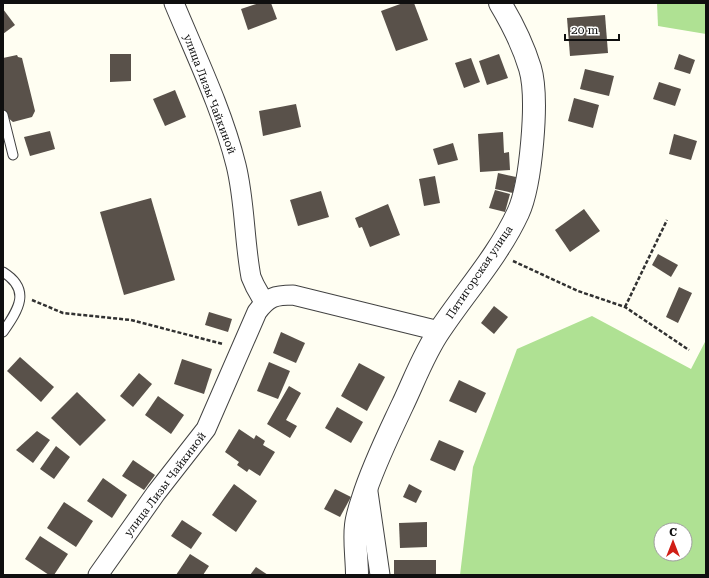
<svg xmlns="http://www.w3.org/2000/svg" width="709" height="578" viewBox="0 0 709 578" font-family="'Roboto Serif',serif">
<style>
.forest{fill:#afe193;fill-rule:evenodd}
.building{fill:#59514a}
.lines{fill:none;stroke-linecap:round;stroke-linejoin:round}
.service-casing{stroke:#424242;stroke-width:11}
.minor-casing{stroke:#424242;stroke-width:21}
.tertiary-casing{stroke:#424242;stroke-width:24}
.path{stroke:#313131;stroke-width:2.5;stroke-dasharray:4 2;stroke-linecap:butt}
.service{stroke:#fff;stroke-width:9}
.minor{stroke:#fff;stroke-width:19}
.tertiary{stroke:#fff;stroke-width:22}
.labels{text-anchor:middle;stroke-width:4;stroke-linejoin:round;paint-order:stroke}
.street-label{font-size:11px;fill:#0f0f0f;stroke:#fff}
</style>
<rect width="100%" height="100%" fill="#fffef2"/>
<!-- forest -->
<g class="forest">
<polygon points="657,3 706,3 706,34 658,26"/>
<path d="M592,316L691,369L706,340V575H460L473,467L517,349ZM661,530H685V554H661Z"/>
</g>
<!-- building -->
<g class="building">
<polygon points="259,3 271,3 277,19 248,30 241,9"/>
<polygon points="403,3 414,3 428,40 396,51 381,11"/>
<polygon points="3,9 15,25 3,34"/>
<polygon points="605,15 608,53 570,56 567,18"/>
<polygon points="110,54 131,54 131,81 110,82"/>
<polygon points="499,54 508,78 487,85 479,61"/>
<polygon points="679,54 695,60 690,74 674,69"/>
<polygon points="17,55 18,57 22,58 35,111 32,117 13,122 7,117 3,109 3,58"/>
<polygon points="471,58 480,82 464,88 455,63"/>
<polygon points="585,69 614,76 609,96 580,89"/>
<polygon points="659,82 681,89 675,106 653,99"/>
<polygon points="175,90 186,117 165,126 153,99"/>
<polygon points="574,98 599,105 593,128 568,121"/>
<polygon points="296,104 301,127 263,136 259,111"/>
<polygon points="50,131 55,149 30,156 24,137"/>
<polygon points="503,132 504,153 509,152 510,170 480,172 478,134"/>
<polygon points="674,134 697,141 691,160 669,154"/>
<polygon points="453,143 458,160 438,165 433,149"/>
<polygon points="498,173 516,177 513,193 495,189"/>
<polygon points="435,176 440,203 424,206 419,179"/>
<polygon points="495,190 510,194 505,212 489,208"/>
<polygon points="321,191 329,217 298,226 290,200"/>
<polygon points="151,198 175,280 124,295 100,212"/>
<polygon points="388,204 400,235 370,247 362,227 359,228 355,218"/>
<polygon points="584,209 600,231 570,252 555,230"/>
<polygon points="658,254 678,265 671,277 652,265"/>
<polygon points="679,287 692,293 678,323 666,317"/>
<polygon points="494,306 508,317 494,334 481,323"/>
<polygon points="209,312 232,319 228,332 205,325"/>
<polygon points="281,332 305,343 296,363 273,353"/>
<polygon points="20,357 54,387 41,402 7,371"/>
<polygon points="182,359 212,369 204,394 174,384"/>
<polygon points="269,362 290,371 278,399 257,391"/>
<polygon points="359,363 385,377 367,411 341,396"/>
<polygon points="139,373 152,384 133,407 120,396"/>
<polygon points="459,380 486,393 476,413 449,401"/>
<polygon points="289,386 301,393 286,420 297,426 290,438 267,424"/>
<polygon points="77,392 106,420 80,446 51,418"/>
<polygon points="158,396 184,415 171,434 145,415"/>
<polygon points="337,407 363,422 351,443 325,428"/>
<polygon points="239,429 254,439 256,435 265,441 263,445 275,452 260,476 249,469 247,472 237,465 239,462 225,452"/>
<polygon points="37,431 50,440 33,463 16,450"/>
<polygon points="439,440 464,451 455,471 430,460"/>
<polygon points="56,446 70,457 54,479 40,469"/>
<polygon points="133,460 155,475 144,490 122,476"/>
<polygon points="103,478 127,495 112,518 87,501"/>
<polygon points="234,484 257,501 236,532 212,515"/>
<polygon points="409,484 422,491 416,503 403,497"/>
<polygon points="335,489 351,497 340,517 324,509"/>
<polygon points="64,502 93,521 76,547 47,528"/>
<polygon points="182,520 202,533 191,549 171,536"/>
<polygon points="427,522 427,547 400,548 399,523"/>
<polygon points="40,536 68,554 54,575 49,575 25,559"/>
<polygon points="190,554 209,566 203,575 176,575"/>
<rect x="394" y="560" width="42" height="15"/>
<polygon points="256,567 268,575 250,575"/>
</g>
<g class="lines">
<!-- service casing -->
<g class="service-casing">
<g id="service">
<polyline points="3,115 13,155"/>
<path d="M3,272C32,290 18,310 3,332"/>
</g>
</g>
<!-- minor casing -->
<g class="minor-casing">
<g id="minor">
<path d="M174,3C196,56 222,109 236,165C245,201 244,240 251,277L255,286L264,302"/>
<polyline points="367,485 380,575"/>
<path d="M98,575L156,493L206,429L257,312C268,297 275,295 293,295L439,331"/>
</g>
</g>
<!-- tertiary casing -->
<g class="tertiary-casing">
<path id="tertiary" d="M357,575C357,559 354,541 356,525C357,516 360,507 363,498C373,466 388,436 402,406C414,381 424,353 440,330C466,291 498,256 518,213C531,185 539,98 530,68C523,45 512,23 500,3"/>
</g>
<!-- path -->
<g class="path">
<polyline points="513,261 578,291 625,307 689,350"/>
<polyline points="32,300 63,313 131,320 223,344"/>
<polyline points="625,307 667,220"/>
</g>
<!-- service -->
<use href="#service" class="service"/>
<!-- minor -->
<use href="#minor" class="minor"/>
<!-- tertiary -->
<use href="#tertiary" class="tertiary"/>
</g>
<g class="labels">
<!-- street labels -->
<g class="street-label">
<text transform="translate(210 94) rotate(69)" y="4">улица Лизы Чайкиной</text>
<text transform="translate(479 272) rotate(-56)" y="4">Пятигорская улица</text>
<text transform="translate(165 484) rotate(-53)" y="4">улица Лизы Чайкиной</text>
</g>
</g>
<!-- border -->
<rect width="709" height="578" fill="none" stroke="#0f0f0f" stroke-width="8"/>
<!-- north arrow -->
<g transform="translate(673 542)"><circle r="19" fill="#ffffff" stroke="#9f9f9f"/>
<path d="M0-3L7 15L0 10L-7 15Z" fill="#d01e16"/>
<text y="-6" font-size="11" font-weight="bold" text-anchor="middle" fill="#0f0f0f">С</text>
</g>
<!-- scale -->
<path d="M565 34v6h54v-6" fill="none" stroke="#0f0f0f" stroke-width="2"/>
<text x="571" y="34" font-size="12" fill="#0f0f0f" stroke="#ffffff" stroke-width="3" paint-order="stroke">20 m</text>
</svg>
